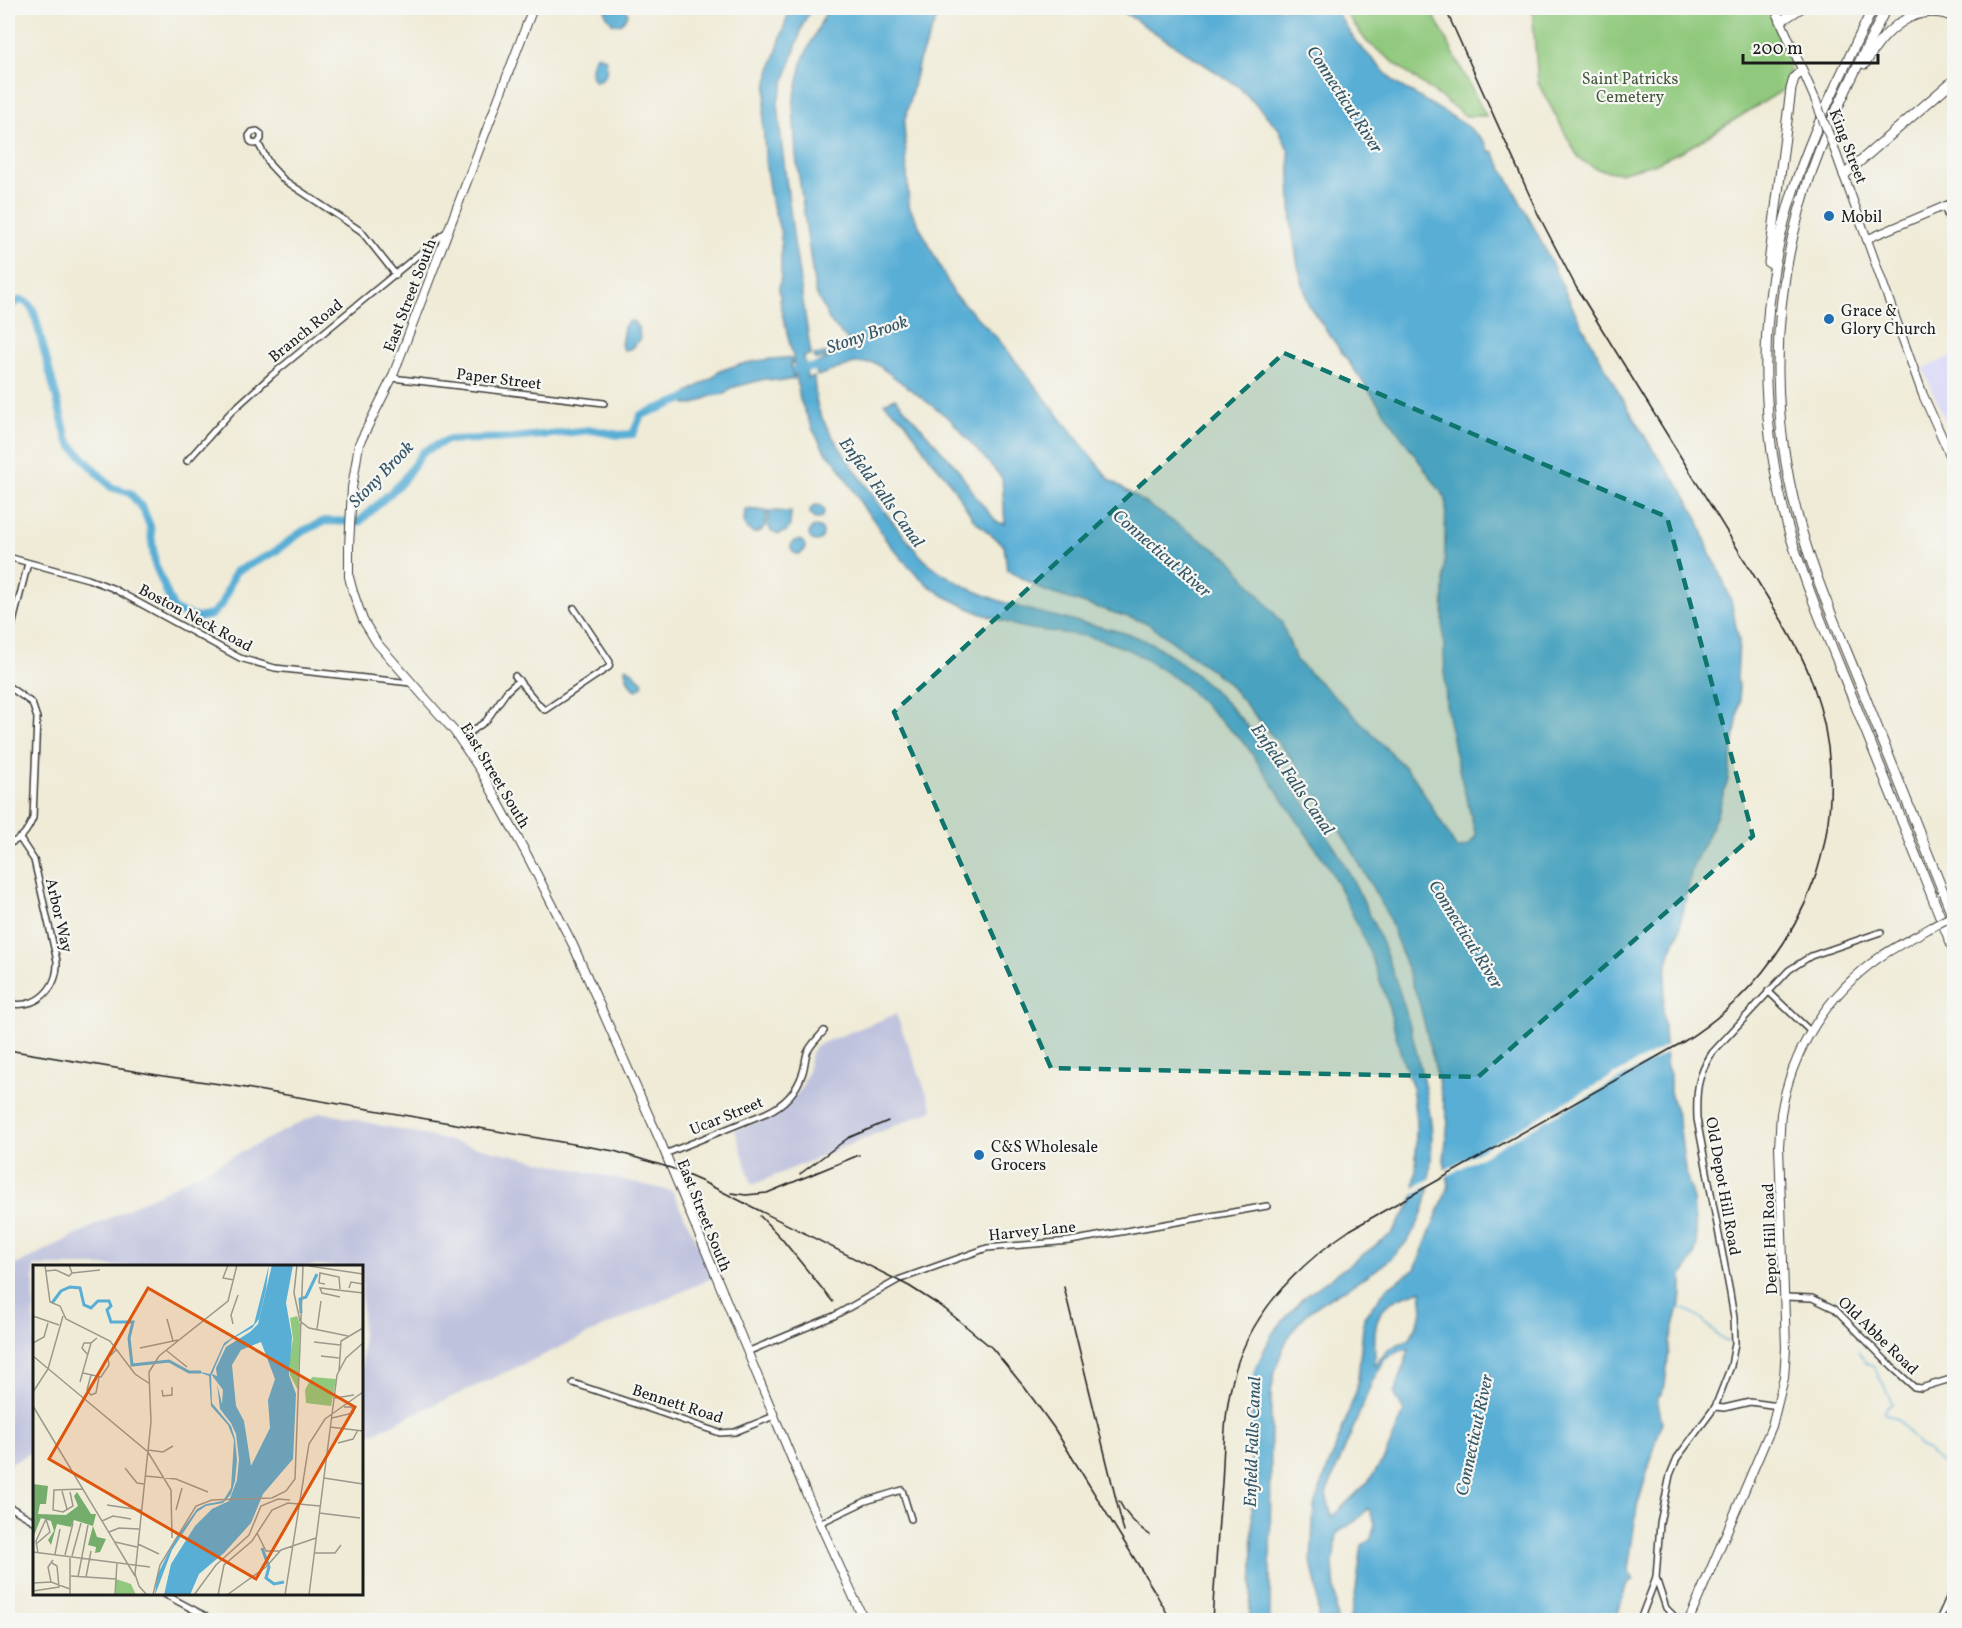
<svg xmlns="http://www.w3.org/2000/svg" width="1962" height="1628" viewBox="0 0 1962 1628" font-family="Vollkorn,serif">
<style>
.built{fill:#d8d7f8}
.industrial{fill:#bfc2dd}
.green{fill:#90c97d;stroke:#56724c;stroke-width:1.5}
.water{fill:#59aed5;stroke:#3a6578;stroke-width:1.5;fill-rule:evenodd}
.pier{fill:#efebd7}
.lines{fill:none;stroke-linecap:round;stroke-linejoin:round}
.stream{stroke:#59aed5;stroke-width:1.5}
.river{stroke:#59aed5;stroke-width:8}
.minor-casing{stroke:#3c3b38;stroke-width:8}
.tertiary-casing{stroke:#3c3b38;stroke-width:9}
.secondary-casing{stroke:#3c3b38;stroke-width:10}
.primary-casing{stroke:#3c3b38;stroke-width:10}
.motorway-casing{stroke:#3c3b38;stroke-width:11}
.minor{stroke:#fff;stroke-width:5}
.tertiary{stroke:#fff;stroke-width:7}
.secondary{stroke:#fff;stroke-width:8}
.primary{stroke:#fff;stroke-width:8}
.motorway{stroke:#fff;stroke-width:9}
.rail{stroke:#1c1c1c;stroke-width:1.5}
.secondary-bridge-casing{stroke:#3c3b38;stroke-width:10;stroke-linecap:butt}
.primary-bridge-casing{stroke:#3c3b38;stroke-width:10;stroke-linecap:butt}
.secondary-bridge{stroke:#fff;stroke-width:8}
.primary-bridge{stroke:#fff;stroke-width:8}
.marked{fill:#0f766e;fill-opacity:0.2;stroke:#0f766e;stroke-width:4.5;stroke-dasharray:12 8;stroke-linejoin:round}
.poi-dot{fill:#1f6fb2;stroke:#f6f6f2;stroke-width:2}
.labels{text-anchor:middle;stroke-width:4.5;stroke-linejoin:round;paint-order:stroke}
.park-label{font-size:16px;fill:#45593e;stroke:#f6f6f2}
.street-label{font-size:16px;fill:#1c1c1c;stroke:#f6f6f2}
.poi-label{font-size:16px;fill:#1c1c1c;stroke:#f6f6f2;text-anchor:start}
.water-label{font-size:18px;font-style:italic;fill:#345666;stroke:#f6f6f2}
.inset-river{fill:none;stroke:#59aed5;stroke-width:3}
.inset-road{fill:none;stroke:#9b988c;stroke-width:1.5}
.view{fill:#de560d;fill-opacity:0.15;stroke:#de560d;stroke-width:3}
.inset-edge{fill:none;stroke:#1c1c1c;stroke-width:3}
</style>
<rect width="100%" height="100%" fill="#f6f6f2"/>
<filter id="ink" filterUnits="userSpaceOnUse"><feTurbulence type="fractalNoise" baseFrequency=".0167" numOctaves="2"/><feDisplacementMap in="SourceGraphic" scale="12" xChannelSelector="R" yChannelSelector="G"/><feConvolveMatrix kernelMatrix="1 2 1 2 8 2 1 2 1" color-interpolation-filters="sRGB"/></filter>
<filter id="wash" filterUnits="userSpaceOnUse"><feTurbulence type="fractalNoise" baseFrequency=".008" numOctaves="4" result="noise"/><feDisplacementMap in="SourceGraphic" scale="24" xChannelSelector="R" yChannelSelector="G"/><feGaussianBlur stdDeviation="1.35" result="paint"/><feColorMatrix in="noise" values="0 0 0 0 0 0 0 0 0 0 0 0 0 0 0 0 0 1.4 0 .05"/><feComposite in="paint" operator="in"/></filter>
<g filter="url(#wash)">
<rect width="100%" height="100%" fill="#efebd7"/>
<!-- built -->
<polygon class="built" points="1954,356 1954,441 1923,368"/>
<!-- industrial -->
<g class="industrial">
<polygon points="896,1014 933,1110 752,1185 735,1130 770,1116 788,1105 801,1089 808,1071 811,1053 815,1046"/>
<polygon points="321,1112 672,1191 714,1277 362,1438 362,1266 34,1266 34,1451 8,1465 8,1311 11,1309 8,1301 8,1269"/>
</g>
<!-- green -->
<g class="green">
<polygon points="1342,8 1430,8 1486,116 1466,116 1413,77 1367,42"/>
<polygon points="1532,8 1768,8 1790,62 1788,87 1690,147 1654,164 1619,173 1597,169 1579,159 1538,83"/>
</g>
<!-- water -->
<g class="water">
<path d="M605,8H626L628,14C624,20 622,26 613,24L606,15Z"/>
<path d="M790,8H812L804,22L778,101L781,139L794,241L811,355L804,356L807,378L814,377C815,389 815,400 819,411C827,432 850,463 863,481C877,502 892,522 909,542C914,548 920,556 927,562C967,594 1017,608 1066,619C1093,626 1134,632 1158,647C1214,682 1254,730 1291,784C1308,808 1326,832 1341,858C1375,919 1400,982 1416,1050C1422,1074 1428,1099 1431,1124C1433,1140 1431,1157 1430,1172C1427,1233 1397,1260 1347,1288C1333,1296 1318,1303 1306,1315C1284,1336 1275,1364 1271,1394L1270,1620H1249L1253,1572L1251,1430L1254,1372L1272,1334L1302,1299L1391,1234L1408,1209L1413,1197L1416,1171V1121L1412,1085L1401,1055L1387,1000L1368,948L1350,909L1328,866L1246,745L1180,681L1132,651L1105,641L1085,636L1032,629L1017,626L977,612L944,596L928,585L912,570L886,540L873,519L865,510L837,463L825,451L814,432L800,400L792,352L781,309L779,288L781,275V234L770,195L766,167L763,124L767,82Z"/>
<path d="M828,8H941L919,61L904,124L909,206L954,294L998,339L1109,479L1230,559L1282,623L1296,660L1355,716L1414,777L1457,849L1468,846L1476,836L1454,750L1446,704L1443,626L1446,499L1309,306L1298,266L1292,228L1289,152L1279,129L1238,86L1117,8H1334L1356,42L1395,83L1466,125L1485,142L1490,152L1493,151L1538,235L1575,312L1619,393L1653,450L1682,490L1698,519L1711,556L1718,567L1731,601L1739,641L1737,678L1740,701L1728,780L1716,817L1692,869L1678,935L1670,951L1667,966L1663,1008L1666,1065L1670,1074V1092L1679,1122L1685,1170L1693,1200L1697,1245L1694,1257L1682,1276V1296L1670,1341L1665,1385L1662,1393L1657,1398L1662,1422L1637,1507L1628,1570L1633,1580L1626,1586L1616,1620H1349C1357,1597 1358,1570 1362,1545L1371,1539L1375,1523L1368,1508L1357,1520L1337,1533L1333,1564L1337,1620H1318L1317,1590L1311,1561L1314,1506L1357,1389L1364,1317L1387,1288L1415,1269L1449,1185L1444,1160L1448,1121L1419,1002L1388,916L1349,845L1295,763L1226,681L1147,623L1047,592L1007,570L1004,546L974,520L947,478L930,458L905,421L884,403L895,398L957,468L976,497L997,522L1005,524L1002,478L950,419L875,363H855L817,376L815,364L834,356C828,355 822,360 815,359L814,355L843,350L849,352L857,349L831,323L815,291L796,156L793,104L803,59ZM1421,1290L1423,1310L1410,1339L1390,1348L1375,1365C1375,1349 1372,1323 1383,1309C1391,1299 1409,1295 1421,1290ZM1409,1350L1394,1393L1404,1412L1384,1459L1367,1483L1332,1517L1326,1494L1373,1380L1385,1359L1398,1351Z"/>
<path d="M597,55L605,58C609,70 607,78 595,82C589,76 590,61 597,55Z"/>
<polygon points="633,321 639,329 640,340 630,349 624,350 621,345 624,327 628,322"/>
<path d="M785,358L791,359L792,362L790,363H792L790,367L793,368V370L791,371L793,372L794,375L791,376H794V379L783,381L765,379L731,388L725,394L711,396L692,405L686,404L684,398L690,391L715,376L717,372C739,363 761,359 785,358Z"/>
<circle cx="817" cy="512" r="7"/>
<path d="M745,509L767,511C766,521 767,532 754,533L747,529L744,523Z"/>
<polygon points="769,511 791,512 790,525 787,531 779,534 771,531 768,525"/>
<circle cx="816" cy="534" r="7"/>
<circle cx="798" cy="547" r="7"/>
<path d="M627,667L642,681L643,685L637,690C630,688 625,675 625,668Z"/>
</g>
<!-- pier -->
<g class="pier">
<polygon points="1669,1044 1670,1051 1445,1177 1443,1171"/>
<polygon points="1433,1177 1432,1184 1410,1197 1411,1189"/>
</g>
<g class="lines">
<!-- stream -->
<g class="stream">
<path d="M1679,1308C1701,1312 1710,1332 1728,1342"/>
<path d="M1858,1351L1868,1365L1873,1366C1880,1379 1888,1390 1892,1404L1887,1407L1884,1413L1898,1419L1919,1446L1928,1450L1937,1460L1954,1470"/>
</g>
<!-- river -->
<g class="river">
<polyline points="8,306 21,300 29,304 34,312 67,438 74,448 111,487 130,493 143,509 150,526 155,564 174,610 198,618 211,615 222,604 235,572 273,553 303,531 325,521 359,522 401,483 423,452 447,440 512,438 592,430 619,435 633,434 641,415 695,395"/>
<polyline points="796,369 825,366"/>
</g>
</g>
</g>
<g filter="url(#ink)">
<g class="lines">
<!-- minor casing -->
<g class="minor-casing">
<g id="minor">
<polyline points="258,143 254,144 250,141 249,136 252,132 257,131 261,134 261,139 258,143 270,165 284,180 361,231 396,275"/>
<polyline points="1944,206 1954,234"/>
<polyline points="392,378 604,403"/>
<polyline points="187,461 231,412 272,375 446,232"/>
<polyline points="8,557 88,579 112,588 240,658 275,668 411,683"/>
<polyline points="8,642 28,563"/>
<polyline points="515,676 541,707 545,710 609,667 610,662 574,608"/>
<path d="M8,686L32,703L37,718L33,818C27,832 22,839 8,844"/>
<polyline points="461,739 486,721 507,691 519,680"/>
<polyline points="1768,991 1811,1032"/>
<path d="M8,1003C36,1010 58,989 57,961L34,860L20,839"/>
<path d="M665,1154L766,1113C784,1105 797,1091 803,1072C805,1066 805,1059 807,1053C811,1044 818,1038 824,1031"/>
<polyline points="1785,1297 1812,1298 1835,1309 1893,1368 1914,1387 1921,1388 1954,1378"/>
<polyline points="747,1352 834,1316 898,1280 987,1248 1070,1241 1267,1206"/>
<polyline points="573,1383 720,1433 735,1432 774,1416"/>
<polyline points="1715,1407 1724,1408 1750,1402 1778,1406"/>
<polyline points="8,1506 34,1521"/>
<polyline points="820,1523 866,1501 902,1490 911,1519"/>
<polyline points="164,1594 213,1620"/>
<polyline points="847,1620 862,1615"/>
<polyline points="1640,1620 1656,1578"/>
<path d="M1684,1620L1676,1618L1666,1608L1656,1578L1660,1523L1670,1475L1677,1458L1715,1407L1731,1366L1735,1343L1734,1318L1730,1293L1697,1119C1696,1092 1697,1076 1712,1053L1789,970L1811,956L1881,932"/>
<polyline points="1939,1620 1954,1587"/>
</g>
</g>
<!-- tertiary casing -->
<g class="tertiary-casing">
<polyline id="tertiary" points="1867,239 1954,202"/>
</g>
<!-- secondary casing -->
<g class="secondary-casing">
<g id="secondary">
<polyline points="533,8 392,378 359,444 352,488 349,547 349,577 353,592 363,620 377,643 454,731 481,771 527,855 573,945 661,1143 806,1493 864,1620"/>
<path d="M1689,1620L1772,1426L1784,1378L1786,1348L1779,1146C1780,1136 1780,1125 1781,1114C1791,1051 1828,993 1880,957C1896,946 1914,937 1932,927"/>
</g>
</g>
<!-- primary casing -->
<g class="primary-casing">
<g id="primary">
<polyline points="1775,8 1815,99"/>
<polyline points="1834,148 1923,395 1954,464"/>
</g>
</g>
<!-- motorway casing -->
<g class="motorway-casing">
<g id="motorway">
<path d="M1873,8C1837,83 1798,157 1780,239C1758,335 1762,437 1789,531C1807,590 1832,647 1855,704C1888,786 1921,868 1954,951"/>
<path d="M1886,8C1854,74 1818,140 1799,212C1770,316 1771,428 1802,532C1818,587 1843,641 1864,694C1894,769 1924,844 1954,919"/>
<polyline points="1781,21 1801,8"/>
<path d="M1865,64C1883,32 1914,0 1954,17"/>
<polyline points="1844,175 1954,80"/>
<polyline points="1769,263 1791,89 1794,78 1802,70"/>
</g>
</g>
<!-- minor -->
<use href="#minor" class="minor"/>
<!-- tertiary -->
<use href="#tertiary" class="tertiary"/>
<!-- secondary -->
<use href="#secondary" class="secondary"/>
<!-- primary -->
<use href="#primary" class="primary"/>
<!-- motorway -->
<use href="#motorway" class="motorway"/>
<!-- rail -->
<g class="rail">
<polyline points="8,1050 163,1076 234,1086 614,1151 671,1168 703,1182 909,1286 945,1309 992,1348 1025,1388 1054,1428 1155,1592 1171,1620"/>
<polyline points="800,1174 848,1138 888,1121"/>
<polyline points="731,1193 746,1195 767,1193 859,1155"/>
<polyline points="760,1216 781,1238 833,1302"/>
<polyline points="1064,1287 1124,1532"/>
<path d="M1119,1501C1126,1516 1137,1526 1150,1535"/>
<path d="M1212,1620C1215,1575 1218,1529 1222,1483C1224,1450 1224,1415 1232,1383C1246,1318 1296,1266 1350,1230L1683,1042C1807,964 1863,818 1811,679C1804,659 1793,640 1782,621L1576,287L1538,214L1445,8"/>
</g>
<!-- secondary-bridge casing -->
<g class="secondary-bridge-casing">
<polyline id="secondary-bridge" points="1932,927 1954,915"/>
</g>
<!-- primary-bridge casing -->
<g class="primary-bridge-casing">
<polyline id="primary-bridge" points="1815,99 1834,148"/>
</g>
<!-- secondary-bridge -->
<use href="#secondary-bridge" class="secondary-bridge"/>
<!-- primary-bridge -->
<use href="#primary-bridge" class="primary-bridge"/>
</g>
</g>
<!-- marked area -->
<path class="marked" d="M1284,353L1667,517L1753,836L1478,1077L1051,1068L894,712Z"/>
<!-- markers -->
<g class="poi-dot">
<circle cx="1829" cy="216" r="6"/>
<circle cx="1829" cy="319" r="6"/>
<circle cx="979" cy="1155" r="6"/>
</g>
<g class="labels">
<!-- park labels -->
<g class="park-label">
<text x="1630" y="84">Saint Patricks<tspan x="1630" dy="18">Cemetery</tspan></text>
</g>
<!-- street labels -->
<g class="street-label">
<text transform="translate(1849 146) rotate(69)" y="6">King Street</text>
<text transform="translate(409 295) rotate(-69)" y="6">East Street South</text>
<text transform="translate(305 330) rotate(-39)" y="6">Branch Road</text>
<text transform="translate(499 378) rotate(7)" y="6">Paper Street</text>
<text transform="translate(196 617) rotate(28)" y="6">Boston Neck Road</text>
<text transform="translate(496 775) rotate(59)" y="6">East Street South</text>
<text transform="translate(60 915) rotate(77)" y="6">Arbor Way</text>
<text transform="translate(726 1115) rotate(-22)" y="6">Ucar Street</text>
<text transform="translate(1724 1186) rotate(80)" y="6">Old Depot Hill Road</text>
<text transform="translate(705 1215) rotate(68)" y="6">East Street South</text>
<text transform="translate(1032 1230) rotate(-6)" y="6">Harvey Lane</text>
<text transform="translate(1769 1239) rotate(-92)" y="6">Depot Hill Road</text>
<text transform="translate(1879 1335) rotate(44)" y="6">Old Abbe Road</text>
<text transform="translate(678 1403) rotate(18)" y="6">Bennett Road</text>
</g>
<!-- poi labels -->
<g class="poi-label">
<text x="1841" y="222">Mobil</text>
<text x="1841" y="316">Grace &amp;<tspan x="1841" dy="18">Glory Church</tspan></text>
<text x="991" y="1152">C&amp;S Wholesale<tspan x="991" dy="18">Grocers</tspan></text>
</g>
<!-- water labels -->
<g class="water-label">
<text transform="translate(1345 99) rotate(57)" y="6">Connecticut River</text>
<text transform="translate(867 334) rotate(-19)" y="6">Stony Brook</text>
<text transform="translate(381 474) rotate(-46)" y="6">Stony Brook</text>
<text transform="translate(882 492) rotate(54)" y="6">Enfield Falls Canal</text>
<text transform="translate(1162 553) rotate(41)" y="6">Connecticut River</text>
<text transform="translate(1293 779) rotate(55)" y="6">Enfield Falls Canal</text>
<text transform="translate(1466 934) rotate(58)" y="6">Connecticut River</text>
<text transform="translate(1474 1435) rotate(-78)" y="6">Connecticut River</text>
<text transform="translate(1252 1442) rotate(-88)" y="6">Enfield Falls Canal</text>
</g>
</g>
<!-- overview -->
<g transform="translate(33 1265)">
<rect width="330" height="330" fill="#efebd7"/>
<path d="M264,51L267,59L265,125L257,110L256,95L260,74L257,53ZM279,112L303,114L298,141L273,138L272,125ZM83,314L98,319L103,330H83Z" fill="#90c97d"/>
<path d="M0,219L15,221L13,239H7L5,249L33,250L45,241L41,231L44,227L58,249H63L60,261L64,272L73,274L67,287L62,288L63,282L55,280L60,261L41,255L38,262L24,259L18,280L15,275L21,266L18,256L8,253L0,273Z" fill="#74ad6c"/>
<path d="M236,0L233,24L226,54L219,63L199,74L191,81L179,109L184,111L183,103L193,82L217,67L225,59L239,0H260L253,38L259,72L256,110L263,129L260,194L230,229L218,258L191,288L166,309L157,330H131L138,299L162,261L179,244L196,236L204,215L206,194L203,169L198,158L187,144L184,119L189,139L190,125L178,109L179,138L198,161L202,174L204,195L202,216L198,229L190,238L173,241L164,247L139,285L122,330L124,311L141,276L164,244L173,239L190,236L198,223L201,175L195,160L178,141L176,111L163,106L177,109L191,78L221,59ZM228,77L242,114L235,135L237,163L218,201L211,156L203,141L199,100L208,85Z" fill="#59aed5" fill-rule="evenodd"/>
<path class="inset-river" d="M19,38L28,26L37,22L47,23L51,40L58,43L65,36H76L78,41L74,45L78,57H100L96,73L99,100L136,96L156,107H168M268,48L267,34L273,32L284,9M229,283L236,302L233,313L241,319L251,317"/>
<path class="inset-road" d="M12,0L17,37L27,41L33,54L77,76L102,109L117,119M195,0L190,13L201,15M264,0L261,28L267,56L276,63L315,71M276,1L330,9M13,6L23,5L36,11L39,8L36,0M39,8L67,5M292,19L286,18L287,8L306,12L307,24M316,23L318,17L330,19M307,32L289,28L287,23L330,28M0,51L26,60M134,54L140,76M200,59L198,50L205,30M284,64L288,36M281,77L307,80M0,78L11,72L15,58M107,83L145,75M134,86L154,102M55,90L49,83L51,78H58M0,91L115,187L138,225L139,273M288,91L306,93M306,107L308,76L330,63M50,108L68,112L76,100L75,93L84,84M58,110L54,125L58,130L63,128L66,112M47,117L58,78L64,73M129,125L130,131L139,130V122M0,127L15,104L30,51M302,133L321,130M0,141L102,311M299,153L320,148L319,142H311M297,162L330,166M305,178L320,174L325,165M115,185L130,187L140,181M92,203L104,218L111,219M112,211L143,214L175,227M291,213L330,219M29,226L34,244M37,227L40,241L30,247L20,245L21,225L50,224M74,240L108,245M143,245L149,223M286,248L327,253M69,256L80,251L98,254M76,267L86,263L106,264M224,268L233,286H247M82,277L104,282M3,279L17,267L13,254L3,276L5,288M105,279L126,289M0,287L117,302M282,288H302L308,280M22,289L27,264M32,290L40,258M39,291L48,258M38,311L83,314M45,312L55,260M53,312L58,286M18,317L15,302L20,295M0,318L18,317L37,324M0,326L26,322L24,301L19,298M37,330V291M82,330L84,297M114,330L106,321L102,309L118,157L116,107L126,91L195,36L204,0M120,330L127,300L163,241L179,235L239,233L253,226L262,214L270,0M161,330L183,300L216,270L228,241L245,234L257,235M185,330L191,300L219,276L239,245L255,238L287,241M194,330L233,302L248,285L283,273M252,330L276,179L292,154L330,127M276,330L304,110L313,93L330,78"/>
<path class="view" d="M115,23L322,142L223,314L16,194Z"/>
<rect width="330" height="330" class="inset-edge"/>
</g>
<!-- margin -->
<rect width="1962" height="1628" fill="none" stroke="#f6f6f2" stroke-width="30"/>
<!-- scale -->
<path d="M1743 54v9h135v-9" fill="none" stroke="#1c1c1c" stroke-width="3"/>
<text x="1752" y="54" font-size="18" fill="#1c1c1c" stroke="#f6f6f2" stroke-width="4.5" paint-order="stroke">200 m</text>
</svg>
